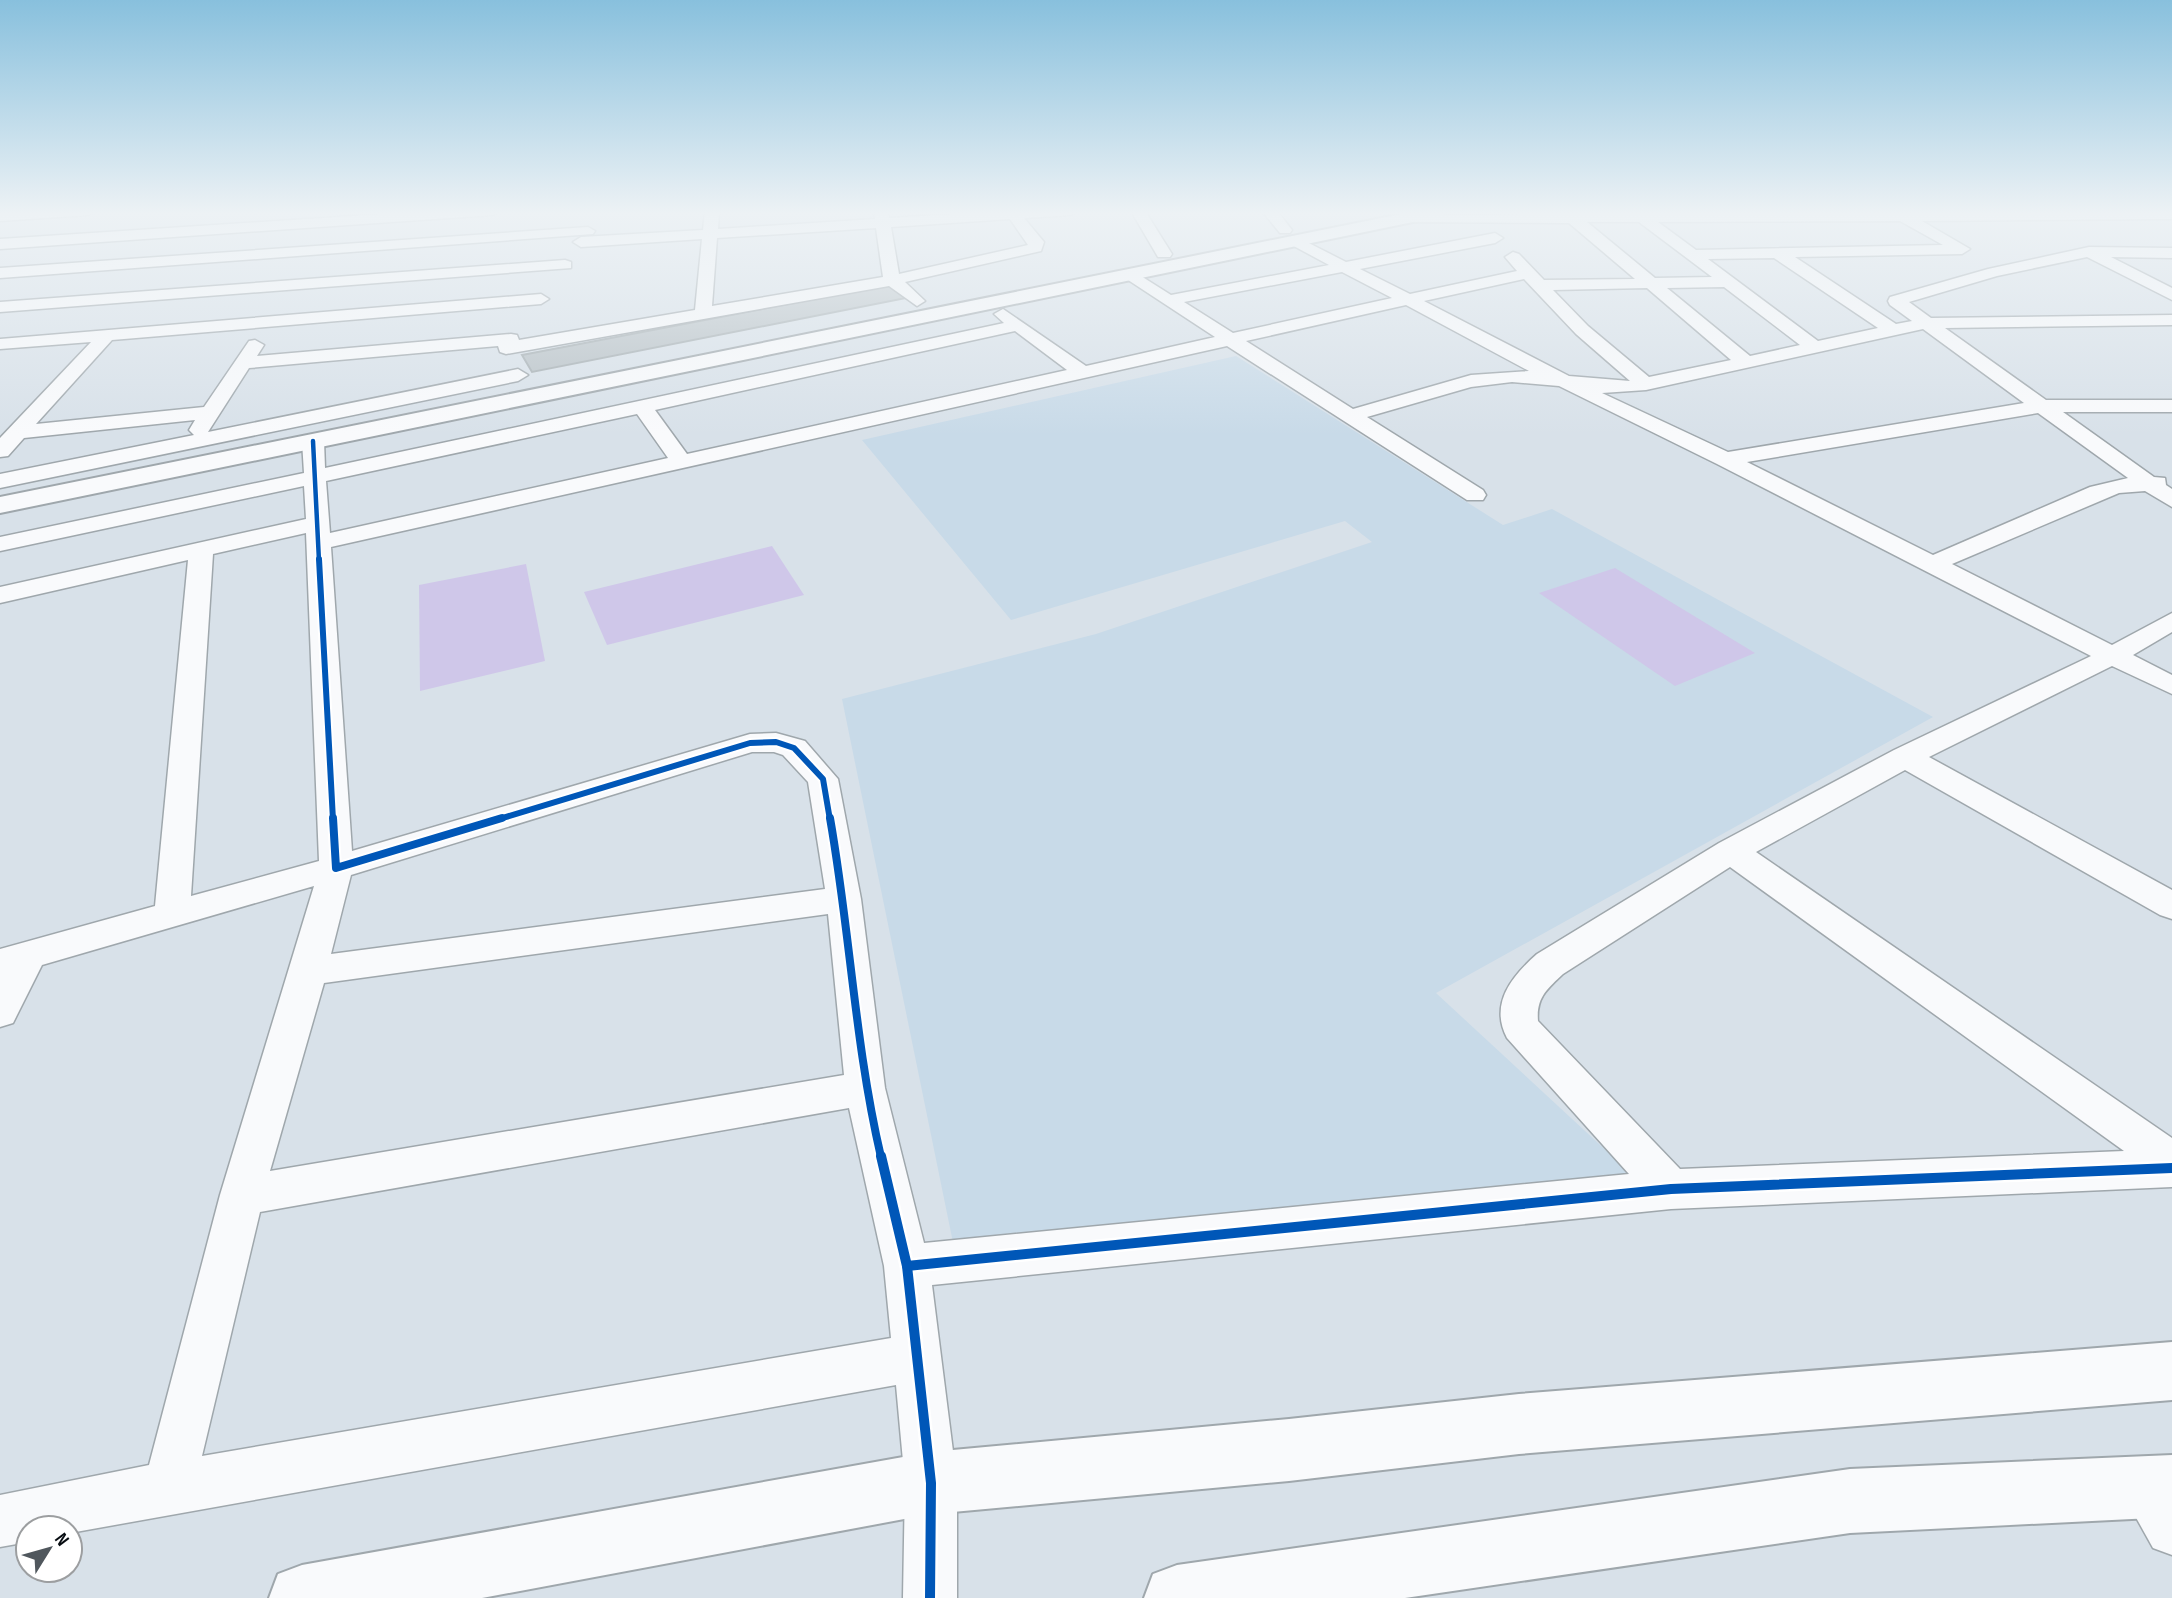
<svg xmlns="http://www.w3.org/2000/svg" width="2172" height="1598" viewBox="0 0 2172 1598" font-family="'Sofia Sans Condensed',sans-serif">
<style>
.built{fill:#c8dae8}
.green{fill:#cfc7e9}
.building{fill:#b8c1c6;stroke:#a5aeb2;stroke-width:2}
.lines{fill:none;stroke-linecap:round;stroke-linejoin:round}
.street-casing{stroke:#9fa7ac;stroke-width:3}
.secondary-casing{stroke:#9fa7ac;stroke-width:4}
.primary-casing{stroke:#9fa7ac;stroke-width:4}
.street{fill:#f9fafc;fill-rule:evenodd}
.secondary{fill:#f9fafc;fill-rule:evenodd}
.primary{fill:#f9fafc;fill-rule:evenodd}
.cycleway-far3-casing{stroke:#fff;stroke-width:7}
.cycleway-far2-casing{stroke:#fff;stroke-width:10}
.cycleway-far1-casing{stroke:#fff;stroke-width:12}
.cycleway-casing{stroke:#fff;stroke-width:15}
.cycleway-far3{stroke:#0057b8;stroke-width:4.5}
.cycleway-far2{stroke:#0057b8;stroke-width:6}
.cycleway-far1{stroke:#0057b8;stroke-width:8}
.cycleway{stroke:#0057b8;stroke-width:10}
</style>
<rect width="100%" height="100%" fill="#d8e1e9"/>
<!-- built -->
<polygon class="built" points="1236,356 1503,525 1552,509 1933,717 1436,993 1638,1180 958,1267 842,699 1096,634 1372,542 1345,521 1011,620 862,440"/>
<!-- green -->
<g class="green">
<polygon points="772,546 804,595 607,645 584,592"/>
<polygon points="526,564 545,661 420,691 419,585"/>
<polygon points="1615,568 1755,653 1675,686 1539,593"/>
</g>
<!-- building -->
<polygon class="building" points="888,285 906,298 532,372 522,355"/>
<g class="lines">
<!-- street casing -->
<g class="street-casing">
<g id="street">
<polygon points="25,211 95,211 88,215 0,221 0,213"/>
<polygon points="429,211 500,211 493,215 0,249 0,239"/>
<path d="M705,211H719L718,229L875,219L874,211H888L889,218L1003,211H1078L1071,215L1024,218L1044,242L1041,251L905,282L925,301L917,306L889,286L506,354L500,352L498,346L249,368L208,432L518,369L528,375L518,381L0,488V474L194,435L189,430L195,420L24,438L8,456L0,457V438L91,342L0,349V339L541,294L549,299L541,304L112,340L36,424L204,407L249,341L255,340L264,345L257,356L511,334L517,335L519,340L695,310L702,239L581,247L573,242L581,237L703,230ZM1010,219L1028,245L899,274L891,227ZM876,228L883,277L712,306L717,238Z"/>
<polygon points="1131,211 1145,211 1172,254 1170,257 1158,257"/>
<polygon points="1262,211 1277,211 1292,230 1290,233 1280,233"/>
<path d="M2172,211V219L1922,221L1970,249L1962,254L1795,257L1896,324L1912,321L1890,305L1888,301L1890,297L1988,269L2089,247L2172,248V258L2111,257L2172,288V300L2087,257L1997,276L1909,302L1931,318L2172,315V325L1945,328L2046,400H2172V412H2063L2154,477L2165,478L2166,485L2172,489V507L2145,491L2119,493L1952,564L2112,645L2172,613V632L2133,655L2172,675V694L2112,666L1929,757L2172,890V919L2160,915L1905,770L1756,852L2172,1138V1187L1671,1209L932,1285L957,1483V1598H903L905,1483L896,1385L70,1533V1528H28V1542L0,1547V1495L149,1465L220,1195L314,886L42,965L13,1023L0,1027V949L155,906L188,560L0,603V587L306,519L304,486L0,551V537L304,473L302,441L313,435L324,441L325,468L1004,323L994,314L1003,309L1086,366L1215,337L1119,274L1121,271H1133L1171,295L1329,265L1290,244L1287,241L1295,236L1346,262L1495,233L1503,238L1495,243L1360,269L1410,294L1517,271L1505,257L1513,252L1519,254L1544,280L1635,279L1569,223L1397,222L1395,219L1402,215ZM1900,221L1943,245L1696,250L1658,222ZM1587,222H1639L1712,277L1655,278ZM1774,258L1878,328L1818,341L1708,259ZM1342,272L1392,298L1233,333L1184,302ZM1524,279L1576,334L1630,381L1569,376L1424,301ZM1724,287L1800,345L1750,356L1667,288ZM1647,288L1731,360L1649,377L1588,326L1553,290ZM1406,305L1529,371L1471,375L1353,409L1246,341ZM1923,329L2024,403L1728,452L1602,393L1646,390ZM1015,331L1067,370L687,454L655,410ZM1227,346L1467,500H1483L1486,495L1483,490L1367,417L1471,387L1512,382L1559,386L1717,464L2091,656L1894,750L1719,843L1537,954C1512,976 1489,1004 1507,1038L1629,1174L924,1243L885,1088L861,899L838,779L805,741L776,733L750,734L352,851L331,547ZM2038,413L2128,478L2090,487L1933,555L1747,462ZM637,414L668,458L330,533L326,481ZM306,533L319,861L191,896L213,554ZM752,752H774L783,755L808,782L825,889L331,954L351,875ZM1730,867L2124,1151L1680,1169L1538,1021C1536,998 1547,989 1563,974ZM828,914L844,1075L270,1171L324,983ZM849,1108L884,1266L891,1338L202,1456L260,1212Z"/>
<polygon points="588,227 595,231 593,234 0,278 0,268"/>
<polygon points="565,260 571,262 571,268 0,312 0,302"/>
<polygon points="2145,1461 2163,1469 2172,1482 2172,1555 2153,1548 2119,1487 2127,1469"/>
</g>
</g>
<!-- secondary casing -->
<g class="secondary-casing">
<polygon id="secondary" points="1416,211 1451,211 1442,216 0,513 0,497"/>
</g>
<!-- primary casing -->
<g class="primary-casing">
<g id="primary">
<polygon points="2172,1342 2172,1400 1519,1454 1289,1481 931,1514 482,1598 269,1598 278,1574 302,1565 931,1452 1289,1419 1519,1394"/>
<polygon points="2172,1455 2172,1517 1850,1533 1405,1598 1144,1598 1153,1574 1177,1565 1850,1469"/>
</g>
</g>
<!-- street -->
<use href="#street" class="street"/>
<!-- secondary -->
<use href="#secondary" class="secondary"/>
<!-- primary -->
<use href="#primary" class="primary"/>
<!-- cycleway-far3 casing -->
<g class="cycleway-far3-casing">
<polyline id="cycleway-far3" points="313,441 319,561"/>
</g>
<!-- cycleway-far2 casing -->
<g class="cycleway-far2-casing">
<g id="cycleway-far2">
<polyline points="319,559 333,820"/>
<polyline points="496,820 750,743 776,742 794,748 823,779 830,820"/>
</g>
</g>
<!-- cycleway-far1 casing -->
<g class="cycleway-far1-casing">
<g id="cycleway-far1">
<polyline points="333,818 336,868 502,818"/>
<path d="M830,818C850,931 855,1046 881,1157"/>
</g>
</g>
<!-- cycleway casing -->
<g class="cycleway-casing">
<g id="cycleway">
<polyline points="881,1156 907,1266 931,1483 930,1598"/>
<polyline points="907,1266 1671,1189 2172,1168"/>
</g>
</g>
<!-- cycleway-far3 -->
<use href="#cycleway-far3" class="cycleway-far3"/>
<!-- cycleway-far2 -->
<use href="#cycleway-far2" class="cycleway-far2"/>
<!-- cycleway-far1 -->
<use href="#cycleway-far1" class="cycleway-far1"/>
<!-- cycleway -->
<use href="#cycleway" class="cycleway"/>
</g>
<!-- sky -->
<linearGradient id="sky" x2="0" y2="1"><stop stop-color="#88c0dd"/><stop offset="0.49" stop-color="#edf2f5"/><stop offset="1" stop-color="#edf2f5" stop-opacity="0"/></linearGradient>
<rect width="2172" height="435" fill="url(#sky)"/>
<!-- north arrow -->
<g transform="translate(49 1549) rotate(53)"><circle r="33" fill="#ffffff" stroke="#9c9ea0" stroke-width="2"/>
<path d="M0-5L12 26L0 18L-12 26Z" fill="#50575d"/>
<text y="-10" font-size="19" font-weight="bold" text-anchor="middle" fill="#070c11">N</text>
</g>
</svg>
